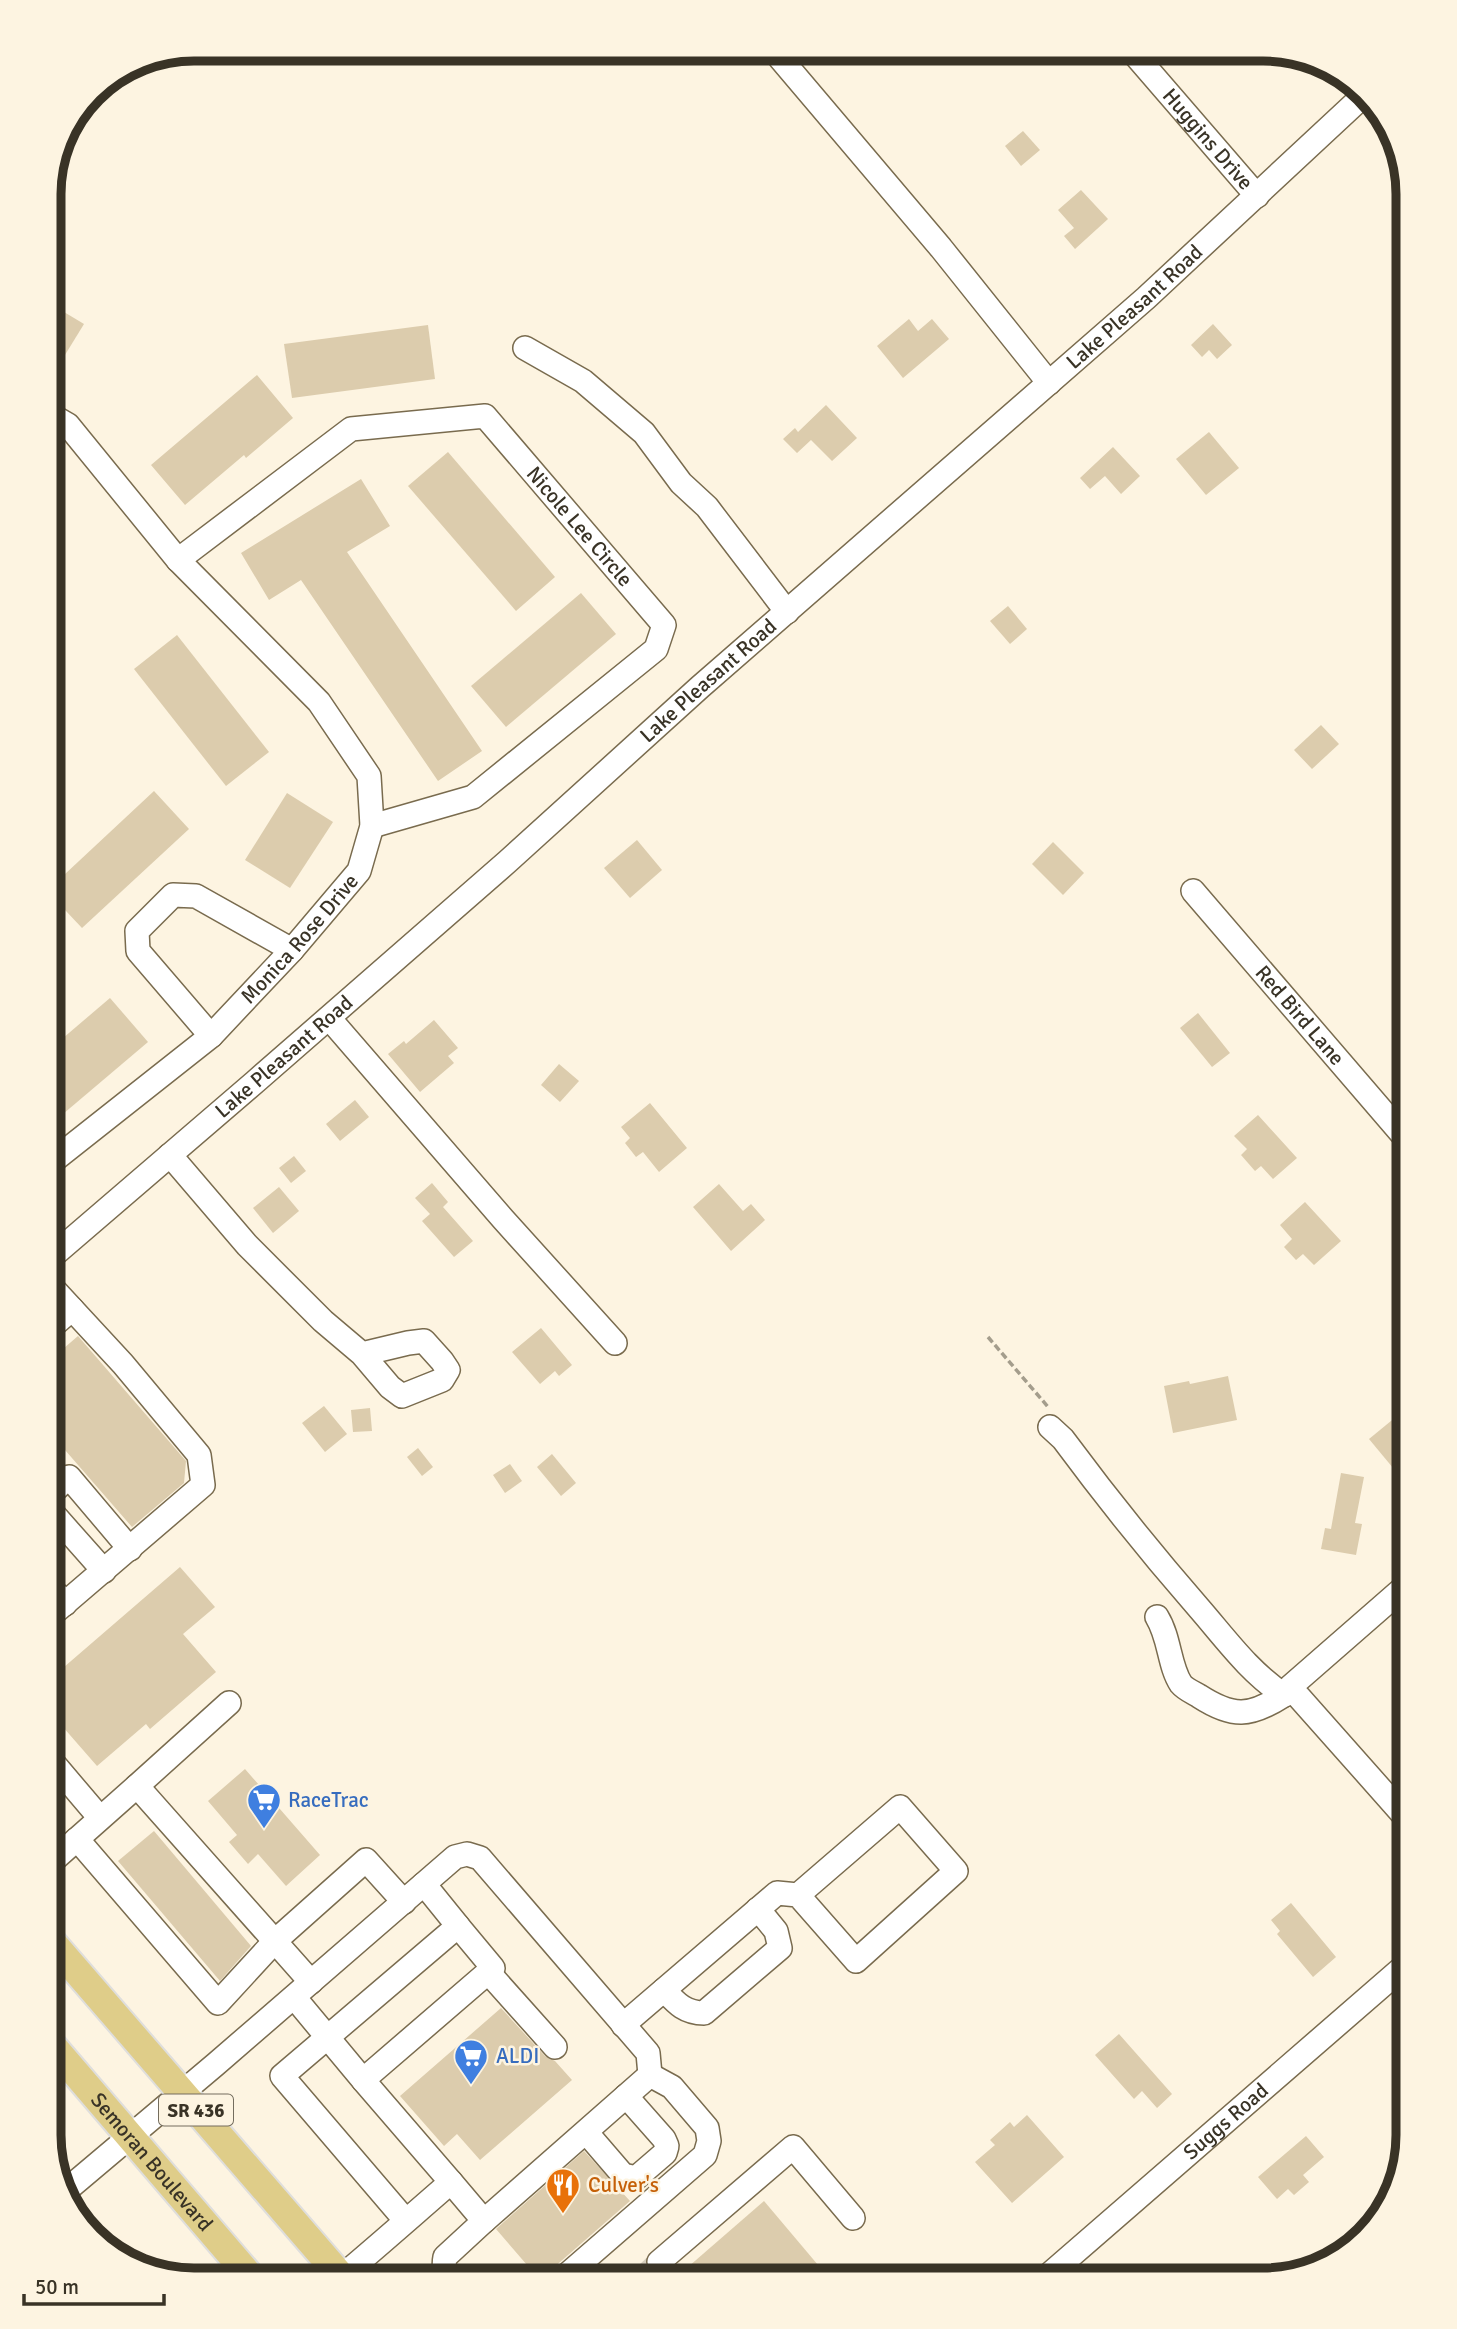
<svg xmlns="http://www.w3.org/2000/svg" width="1457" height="2329" viewBox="0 0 1457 2329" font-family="Signika,sans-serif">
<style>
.building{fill:#dcccad}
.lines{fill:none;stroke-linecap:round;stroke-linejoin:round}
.minor-tunnel{stroke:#d6cdbc;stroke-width:23;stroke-dasharray:23 11;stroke-linecap:butt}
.minor-casing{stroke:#796b4e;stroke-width:26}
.major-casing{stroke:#dfdedc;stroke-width:32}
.path{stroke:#a49d8c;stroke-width:3.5;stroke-dasharray:7 3.5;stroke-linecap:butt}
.minor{stroke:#fff;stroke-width:23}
.major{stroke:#dfcd89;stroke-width:28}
.labels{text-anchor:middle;stroke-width:5;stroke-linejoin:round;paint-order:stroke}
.shield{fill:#fdf4e1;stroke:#746d5e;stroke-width:2}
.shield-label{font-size:19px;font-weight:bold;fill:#393326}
.street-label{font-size:21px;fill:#393326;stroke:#fdf4e1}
.shop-label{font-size:21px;fill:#366cbe;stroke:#fdf4e1;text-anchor:start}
.food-label{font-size:21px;fill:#c56008;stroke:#fdf4e1;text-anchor:start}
.rim{fill:none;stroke:#393326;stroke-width:9}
</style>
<rect width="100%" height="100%" fill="#fdf4e1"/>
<!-- building -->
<g class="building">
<polygon points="1023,131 1040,150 1021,166 1005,146"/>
<polygon points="1081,190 1108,219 1075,249 1064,236 1074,228 1058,210"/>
<polygon points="49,303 84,324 49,381"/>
<polygon points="909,319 918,331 932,319 949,339 903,378 877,346"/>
<polygon points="1213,324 1232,345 1217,359 1209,350 1202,357 1191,345"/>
<polygon points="428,325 435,379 292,398 284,344"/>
<polygon points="257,375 293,418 246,458 244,455 185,505 151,465"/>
<polygon points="826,405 857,438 832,461 811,440 797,453 783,439 795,428 798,432"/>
<polygon points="1209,432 1239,468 1206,495 1176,459"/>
<polygon points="1113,447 1140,476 1121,494 1105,476 1090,489 1080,478"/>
<polygon points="448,452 555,577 516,611 408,486"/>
<polygon points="361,479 390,526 347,552 482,751 438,781 301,580 269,600 241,553"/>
<polygon points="581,593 616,634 506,727 471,686"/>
<polygon points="1008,606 1027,629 1010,644 990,621"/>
<polygon points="177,635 269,752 226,786 134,669"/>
<polygon points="1321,725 1339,744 1312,769 1294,750"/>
<polygon points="154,791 189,829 82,928 49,893 49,889"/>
<polygon points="287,793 333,822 290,888 245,860"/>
<polygon points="637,840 662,870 630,898 604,868"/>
<polygon points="1053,842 1084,873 1063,895 1032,864"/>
<polygon points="110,998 148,1042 63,1114 49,1098 49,1050"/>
<polygon points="1198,1013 1230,1053 1212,1067 1180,1028"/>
<polygon points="434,1020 458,1048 448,1056 454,1063 420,1092 388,1054 404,1041 406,1044"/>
<polygon points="559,1064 579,1081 560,1102 541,1085"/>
<polygon points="355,1100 369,1117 340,1141 326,1124"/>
<polygon points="650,1103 687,1148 659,1172 643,1152 636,1157 625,1143 630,1138 621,1127"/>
<polygon points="1258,1115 1297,1158 1273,1179 1261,1166 1255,1171 1241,1155 1247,1149 1234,1136"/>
<polygon points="294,1156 306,1171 291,1183 279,1168"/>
<polygon points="432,1183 448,1202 443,1207 473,1241 454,1257 422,1221 430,1214 415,1198"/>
<polygon points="719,1184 743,1211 751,1204 765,1220 731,1251 693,1207"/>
<polygon points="279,1187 299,1211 273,1233 253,1208"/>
<polygon points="1305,1202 1341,1241 1314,1265 1303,1254 1296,1260 1284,1247 1292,1239 1280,1225"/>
<polygon points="541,1328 572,1365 559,1376 555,1371 540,1384 512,1352"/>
<polygon points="78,1336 186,1461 184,1483 132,1527 65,1450 49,1464 49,1361"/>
<polygon points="1228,1376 1237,1420 1173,1433 1164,1386 1189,1381 1190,1384"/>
<polygon points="324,1406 347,1434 325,1452 302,1423"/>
<polygon points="1408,1407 1408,1486 1369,1439"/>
<polygon points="370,1408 372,1431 353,1432 351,1410"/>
<polygon points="418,1448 433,1467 422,1476 407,1457"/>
<polygon points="552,1454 576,1483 561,1496 537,1467"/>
<polygon points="510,1464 522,1481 505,1493 493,1475"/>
<polygon points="1341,1473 1364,1477 1355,1523 1362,1524 1356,1555 1321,1549 1325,1528 1331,1529"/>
<polygon points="180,1567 215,1607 183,1634 216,1672 150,1729 146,1724 97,1766 49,1711 49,1680"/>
<polygon points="245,1769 320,1855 286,1886 258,1854 248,1864 229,1842 237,1835 208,1801"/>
<polygon points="154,1831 251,1946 220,1981 118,1861"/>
<polygon points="1291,1903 1336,1957 1313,1977 1277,1934 1280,1931 1271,1920"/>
<polygon points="501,2008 545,2056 555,2061 572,2080 480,2160 457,2134 444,2146 400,2096"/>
<polygon points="1119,2034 1172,2094 1157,2108 1142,2091 1134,2099 1095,2055"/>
<polygon points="1027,2115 1064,2157 1012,2203 975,2162 995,2145 990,2140 1010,2122 1014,2127"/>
<polygon points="1306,2136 1324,2157 1303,2175 1309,2182 1294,2195 1288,2189 1277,2199 1258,2177"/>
<polygon points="584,2151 630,2201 552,2269 544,2280 540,2280 496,2229"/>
<polygon points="764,2201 818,2265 801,2280 673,2280"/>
</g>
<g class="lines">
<!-- minor-tunnel -->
<polyline class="minor-tunnel" points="640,2280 659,2262"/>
<!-- minor casing -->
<g class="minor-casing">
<g id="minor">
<path id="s1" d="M1130,49L1257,196"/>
<polyline points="780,58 941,248 1049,383"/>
<polyline points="525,348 583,381 644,433 681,483 707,507 787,612"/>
<path id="s2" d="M178,560L351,429L485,416L664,625L656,649L473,797L372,826"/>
<path id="s3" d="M1193,891L1408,1141"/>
<polyline points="329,1018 503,1219 615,1343"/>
<polyline points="211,1036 138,951 137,931 173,895 196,896 292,950"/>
<polyline points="170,1155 247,1245 323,1321 362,1354 390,1387 402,1396 442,1380 448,1370 442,1361 424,1341 408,1343 362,1354"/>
<path id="s4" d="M49,1164L211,1036L292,950L359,871L372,826L369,776L319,702L178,560L68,425L49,414"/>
<path id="s5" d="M49,1259L255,1082L507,862L700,687L1146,298L1363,96"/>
<polyline points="49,1329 72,1309"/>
<path d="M1050,1427L1063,1439C1106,1497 1150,1552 1198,1607C1225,1638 1249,1672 1284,1695L1294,1692"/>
<polyline points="49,1495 69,1477 130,1549"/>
<polyline points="49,1509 104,1571"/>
<polyline points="49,1585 65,1604"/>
<polyline points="49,1617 203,1485 199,1455 123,1364 49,1284"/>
<path d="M1157,1617C1170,1638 1169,1666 1181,1684C1185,1689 1194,1693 1199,1696C1233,1718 1250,1717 1284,1695"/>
<polyline points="49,1758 100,1818"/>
<polyline points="137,1786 229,1703"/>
<polyline points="1408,1820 1290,1687 1408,1584"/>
<polyline points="77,1839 218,2003 275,1941 366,1860 404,1902"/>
<polyline points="49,1864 137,1786 311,1982"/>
<polyline points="424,1884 458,1926"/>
<polyline points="488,1972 555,2047"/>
<path d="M664,1990C677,2004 685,2013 704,2013L780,1948L776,1931L758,1909"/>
<polyline points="294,1997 363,2080"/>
<polyline points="623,2025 777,1893 798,1895 900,1807 956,1871 856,1961 798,1895"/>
<polyline points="586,2132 623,2175 636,2178 665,2153 667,2146 664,2139 626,2096"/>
<path d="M451,2182L484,2221L445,2257C443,2267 445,2272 452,2280"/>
<polyline points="63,2193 216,2064 455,1857 467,1854 480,1858 648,2053 650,2075"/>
<polyline points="484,2221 650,2075"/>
<polyline points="659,2262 793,2147 853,2218"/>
<path d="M341,2277C378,2246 414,2214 451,2182L363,2080L493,1968L458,1926L282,2076L406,2221"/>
<polyline points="561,2280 705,2155 709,2141 707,2128 672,2087 650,2075"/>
<path id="s6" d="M1043,2280L1408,1963"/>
</g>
</g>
<!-- major casing -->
<g class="major-casing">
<g id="major">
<polyline points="49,1939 344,2280"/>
<path id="s7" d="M49,2042L253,2280"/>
</g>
</g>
<!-- path -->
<polyline class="path" points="988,1337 1049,1408"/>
<!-- minor -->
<use href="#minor" class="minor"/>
<!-- major -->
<use href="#major" class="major"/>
</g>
<!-- icons -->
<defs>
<g id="supermarket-pin" transform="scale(1.75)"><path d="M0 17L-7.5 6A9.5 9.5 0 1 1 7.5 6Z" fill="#3f7fe0" stroke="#fdf4e1"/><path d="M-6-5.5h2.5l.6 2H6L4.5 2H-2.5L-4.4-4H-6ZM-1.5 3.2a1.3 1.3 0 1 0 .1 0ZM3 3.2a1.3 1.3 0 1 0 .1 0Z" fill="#fff"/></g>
<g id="restaurant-pin" transform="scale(1.75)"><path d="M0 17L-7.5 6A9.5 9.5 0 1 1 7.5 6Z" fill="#e8710a" stroke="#fdf4e1"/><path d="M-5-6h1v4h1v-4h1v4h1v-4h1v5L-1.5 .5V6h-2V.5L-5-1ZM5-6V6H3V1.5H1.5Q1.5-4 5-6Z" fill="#fff"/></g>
</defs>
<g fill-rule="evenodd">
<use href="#supermarket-pin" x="264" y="1800"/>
<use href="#supermarket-pin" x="471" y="2056"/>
<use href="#restaurant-pin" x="563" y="2185"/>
</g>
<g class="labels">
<!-- shield labels -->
<rect class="shield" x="159" y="2094.5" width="74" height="31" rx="5"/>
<g class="shield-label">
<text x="196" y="2117">SR 436</text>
</g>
<!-- street labels -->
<g class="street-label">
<text dy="7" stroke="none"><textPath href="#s1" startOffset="119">Huggins Drive</textPath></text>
<text dy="7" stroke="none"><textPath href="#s5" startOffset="1444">Lake Pleasant Road</textPath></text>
<text dy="7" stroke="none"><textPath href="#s2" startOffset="497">Nicole Lee Circle</textPath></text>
<text dy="7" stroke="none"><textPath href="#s5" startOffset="877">Lake Pleasant Road</textPath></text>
<text dy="7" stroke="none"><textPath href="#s4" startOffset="338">Monica Rose Drive</textPath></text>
<text dy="7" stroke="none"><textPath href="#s3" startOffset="164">Red Bird Lane</textPath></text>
<text dy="7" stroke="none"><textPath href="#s5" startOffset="310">Lake Pleasant Road</textPath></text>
<text dy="7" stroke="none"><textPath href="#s6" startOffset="242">Suggs Road</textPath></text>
<text dy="7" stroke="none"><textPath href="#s7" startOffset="158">Semoran Boulevard</textPath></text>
</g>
<!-- shop labels -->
<g class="shop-label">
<text x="288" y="1807">RaceTrac</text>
<text x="496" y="2063">ALDI</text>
</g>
<!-- food labels -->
<g class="food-label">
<text x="588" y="2192">Culver's</text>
</g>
</g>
<!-- crop -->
<path d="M0 0H1457V2329H0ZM194 61H1263A133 133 0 0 1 1396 194V2135A133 133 0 0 1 1263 2268H194A133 133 0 0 1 61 2135V194A133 133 0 0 1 194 61Z" fill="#fdf4e1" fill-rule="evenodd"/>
<path class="rim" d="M194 61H1263A133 133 0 0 1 1396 194V2135A133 133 0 0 1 1263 2268H194A133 133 0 0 1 61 2135V194A133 133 0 0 1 194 61Z"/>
<!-- scale -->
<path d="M24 2294v10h140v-10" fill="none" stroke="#393326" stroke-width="3.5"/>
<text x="35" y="2294" font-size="21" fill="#393326" stroke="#fdf4e1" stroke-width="5" paint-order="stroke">50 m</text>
</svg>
